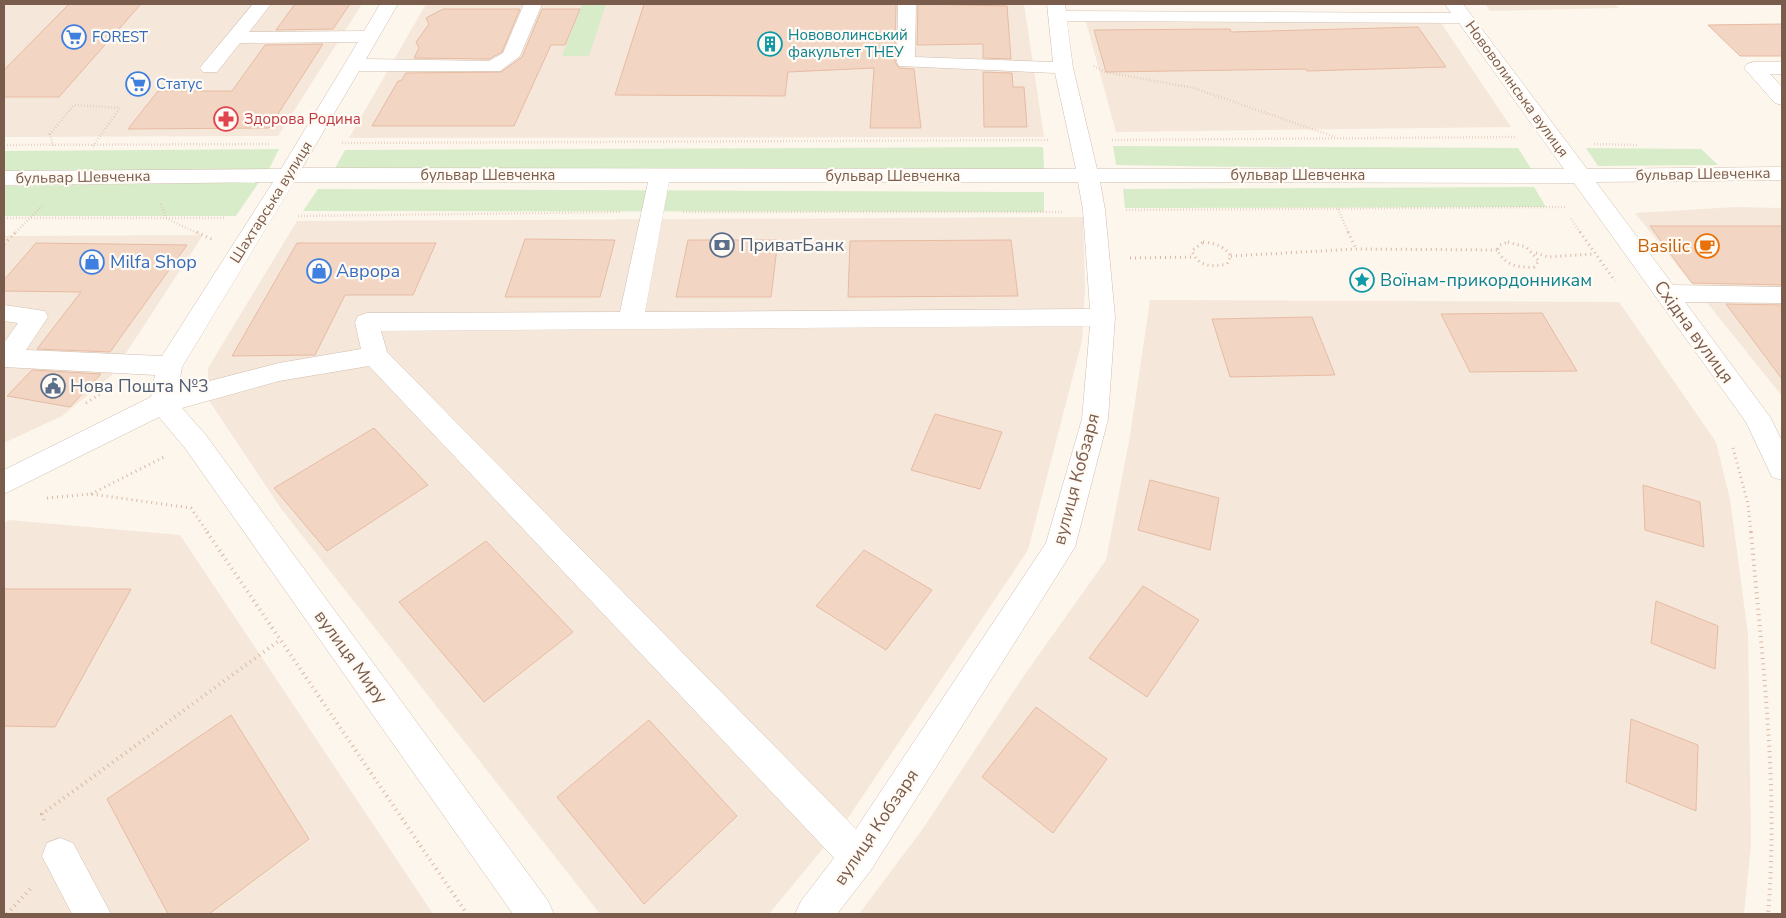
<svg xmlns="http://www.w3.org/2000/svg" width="1786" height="918" viewBox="0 0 1786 918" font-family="'Nunito Sans',sans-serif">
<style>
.residential{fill:#f5e8da}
.green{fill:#d8ecc9}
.building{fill:#f3d5c3;stroke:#e6bba3}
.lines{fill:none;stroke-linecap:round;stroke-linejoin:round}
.minor-casing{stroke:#d1beb0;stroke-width:1}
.path-far2{stroke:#d9b8a5;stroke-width:2.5;stroke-dasharray:0.5 2.5;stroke-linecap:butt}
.path-far1{stroke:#d9b8a5;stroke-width:3;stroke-dasharray:1 4;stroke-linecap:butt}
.path{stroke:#d9b8a5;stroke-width:4;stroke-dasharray:1 4.5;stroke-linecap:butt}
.minor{fill:#fff;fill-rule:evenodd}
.labels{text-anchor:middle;stroke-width:4.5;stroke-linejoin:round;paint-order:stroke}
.far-culture-label{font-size:15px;fill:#0d838f;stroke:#fffaf3;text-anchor:start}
.far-shop-label{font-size:15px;fill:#366cbe;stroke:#fffaf3;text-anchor:start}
.far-street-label{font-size:15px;fill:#7a5c4d;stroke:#fffaf3}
.far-health-label{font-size:15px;fill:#be3a42;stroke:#fffaf3;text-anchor:start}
.service-label{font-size:18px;fill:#4e5e75;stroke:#fffaf3;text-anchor:start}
.food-label{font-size:18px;fill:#c56008;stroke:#fffaf3;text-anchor:end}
.shop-label{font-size:18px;fill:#366cbe;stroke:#fffaf3;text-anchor:start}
.culture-label{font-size:18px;fill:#0d838f;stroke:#fffaf3;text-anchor:start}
.street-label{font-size:18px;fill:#7a5c4d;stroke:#fffaf3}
</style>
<rect width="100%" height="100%" fill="#fdf6ec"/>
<!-- residential -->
<g class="residential">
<polygon points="4,4 362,4 278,136 4,137"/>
<polygon points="426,4 1024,4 1044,137 349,138"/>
<polygon points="1485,4 1615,4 1619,8 1490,11"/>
<polygon points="1086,22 1441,23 1511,127 1116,132"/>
<polygon points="1735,207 1782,208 1782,396 1635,213"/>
<polygon points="1083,217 1085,288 1082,341 1028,550 848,818 769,914 600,914 282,510 208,399 208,368 297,221"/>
<polygon points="203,235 111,376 62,416 4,443 4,236"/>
<polygon points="1150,300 1619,302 1716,442 1730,499 1748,634 1751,845 1744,914 859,914 924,827 1023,677 1106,560 1130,436"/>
<polygon points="9,520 180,535 433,914 4,914 4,523"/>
</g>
<!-- green -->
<g class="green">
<polygon points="582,4 606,4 589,56 562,56"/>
<polygon points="1113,146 1518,148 1533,172 1116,165"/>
<polygon points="1043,147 1044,169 334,170 345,150"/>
<polygon points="1586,148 1701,149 1718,165 1598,166"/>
<polygon points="279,149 267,173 4,175 4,151"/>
<polygon points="259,182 236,216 4,216 4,186"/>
<polygon points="1534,187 1546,207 1125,208 1123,189"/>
<polygon points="318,189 1044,192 1044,212 303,211"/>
</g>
<!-- building -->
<g class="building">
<polygon points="69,4 141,4 59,97 4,97 4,70"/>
<polygon points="295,4 350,4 333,29 276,30"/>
<polygon points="644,4 896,4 895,62 899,68 914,69 921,128 870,128 874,68 788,72 785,96 615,95"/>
<polygon points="918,4 1007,6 1011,59 983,58 983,44 917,45"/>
<polygon points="443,9 520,9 502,52 489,59 414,58 419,48 416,42 429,24 426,18"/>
<polygon points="542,9 580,9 565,45 551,45 514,126 372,126 398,81 401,81 406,73 501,72 522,57"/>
<polygon points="1782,24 1782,56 1740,56 1708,25"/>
<polygon points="1418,27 1446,67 1307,71 1306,69 1106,72 1094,30 1230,29 1231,32"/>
<polygon points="323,44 269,128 128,129 158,91 232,91 265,45"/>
<polygon points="983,72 1012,73 1013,87 1024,87 1027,127 984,127"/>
<polygon points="1650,226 1782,226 1782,285 1692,283"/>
<polygon points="525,239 615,240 600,297 505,297"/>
<polygon points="688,240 778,240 771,297 676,297"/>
<polygon points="1011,240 1018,296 848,297 850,241"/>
<polygon points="36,243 187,245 110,352 37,349 81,292 4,291 4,280"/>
<polygon points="297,243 436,243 413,295 345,295 315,355 232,356"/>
<polygon points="1726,304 1782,305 1782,379"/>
<polygon points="1542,313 1577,371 1470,372 1441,314"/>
<polygon points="1312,317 1335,375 1230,377 1212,319"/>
<polygon points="32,370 101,374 70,407 7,396"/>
<polygon points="935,414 1002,432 980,489 911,470"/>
<polygon points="374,428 428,485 327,551 274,488"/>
<polygon points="1150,480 1219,498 1210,550 1138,530"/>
<polygon points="1643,485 1700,502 1704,547 1645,530"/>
<polygon points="486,541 573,632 484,702 399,602"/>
<polygon points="864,550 932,590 886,650 816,606"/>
<polygon points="1143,586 1199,620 1147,697 1089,658"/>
<polygon points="4,589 131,589 55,727 4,726"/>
<polygon points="1656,601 1718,626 1715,669 1651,643"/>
<polygon points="1036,707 1107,759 1053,833 982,777"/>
<polygon points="231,715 309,839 209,914 168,914 107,799"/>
<polygon points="1631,719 1698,745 1696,811 1626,782"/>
<polygon points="649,720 737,816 644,904 557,797"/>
</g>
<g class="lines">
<!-- minor casing -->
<g class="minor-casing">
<g id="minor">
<path d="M253,4H271L249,32L364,31L380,4H398L366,59L489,61L503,53L524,4H542L520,56L500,71H359L302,168L1076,169L1055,73L899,66L897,62L898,4H916L915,57L1053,62L1047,4H1065L1066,11L1451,13L1445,4H1463L1587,169L1782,167V180L1596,182L1673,285L1782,287V303L1685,302L1770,417L1782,441V480L1772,477L1746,422L1574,183L1100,182L1105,210L1115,317L1108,419L1075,547L871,870L837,914H795L801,901L834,858L369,366L279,381L182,408L205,434L548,901L554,914H513L185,448L159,417L4,494V470L151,397L155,375L4,367V343L18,323L4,321V305L45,311L48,317L26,350L162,356L273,182L4,185V171L281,169L358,42L240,43L217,72H203L200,68L203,64ZM1067,21L1459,23L1564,169H1097L1073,68ZM294,182H648L620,312L367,313L358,316L355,322L361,349L279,363L178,389L182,367ZM669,182H1078L1083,210L1090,309L645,312ZM1090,326L1082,419L1046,543L856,829L387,352L381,331Z"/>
<polygon points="1754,62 1782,62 1782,74 1770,74 1782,87 1782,105 1775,103 1744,68 1747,64"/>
<polygon points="60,838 73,843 111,914 72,914 42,856 47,843"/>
</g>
</g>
<!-- path-far2 -->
<g class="path-far2">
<polyline points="1094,66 1105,72 1194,88 1335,137"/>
<polyline points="1112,140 1516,137"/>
<polyline points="342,143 1048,140"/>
<polyline points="1594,144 1637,145"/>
<polyline points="4,145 271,144"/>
<polyline points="53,146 50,134 74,105 120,108"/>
<polyline points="93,146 120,108"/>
<polyline points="161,204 166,218 199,234"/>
<polyline points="1338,209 1349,234"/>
<polyline points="1126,210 1565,207"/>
<polyline points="683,212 1062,212"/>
<polyline points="298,216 620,212"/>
<polyline points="4,218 225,218"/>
<polyline points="1571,219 1581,234"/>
<polyline points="14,234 42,206"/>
</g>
<!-- path-far1 -->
<g class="path-far1">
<polyline points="197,232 213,240"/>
<polyline points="1348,232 1356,249"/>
<polyline points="1580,232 1615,281"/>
<path d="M1203,242C1215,243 1224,246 1231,256L1227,264C1212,267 1198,267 1192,251Z"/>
<path d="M1508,242L1526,247L1539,261L1534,267C1518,268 1505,265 1497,250L1500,245Z"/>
<polyline points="4,244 16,232"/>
<polyline points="1536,253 1548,257 1593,254"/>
<polyline points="1231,256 1356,249 1497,250"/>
<polyline points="1130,258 1194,257"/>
<polyline points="86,403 100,394"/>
<polyline points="1733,448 1748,504 1751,533"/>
<polyline points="91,494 166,456"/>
<polyline points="47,498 91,494 191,508 208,533"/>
</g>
<!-- path -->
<g class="path">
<polyline points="207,532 467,914"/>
<path d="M1751,532C1762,659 1779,786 1768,914"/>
<polyline points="44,820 42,814 280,640"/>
<polyline points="7,914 33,886"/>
</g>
<!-- minor -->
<use href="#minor" class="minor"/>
</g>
<!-- icons -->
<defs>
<g id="supermarket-ring" transform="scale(1.25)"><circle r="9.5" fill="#fffaf3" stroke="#3f7fe0" stroke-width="1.5"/><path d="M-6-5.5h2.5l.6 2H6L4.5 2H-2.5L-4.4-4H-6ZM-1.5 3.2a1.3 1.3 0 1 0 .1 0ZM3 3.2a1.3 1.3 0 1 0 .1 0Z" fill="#3f7fe0"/></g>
<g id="building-ring" transform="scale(1.25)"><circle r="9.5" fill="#fffaf3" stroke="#0f9aa8" stroke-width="1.5"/><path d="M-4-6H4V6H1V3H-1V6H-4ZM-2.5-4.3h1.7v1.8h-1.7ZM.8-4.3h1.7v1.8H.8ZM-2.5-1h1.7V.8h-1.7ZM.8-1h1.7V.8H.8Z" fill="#0f9aa8"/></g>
<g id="pharmacy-ring" transform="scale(1.25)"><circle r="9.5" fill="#fffaf3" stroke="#e0444e" stroke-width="1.5"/><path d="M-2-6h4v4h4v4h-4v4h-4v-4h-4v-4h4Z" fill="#e0444e"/></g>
<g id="bank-ring" transform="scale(1.25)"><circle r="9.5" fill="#fffaf3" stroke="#5c6f8a" stroke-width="1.5"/><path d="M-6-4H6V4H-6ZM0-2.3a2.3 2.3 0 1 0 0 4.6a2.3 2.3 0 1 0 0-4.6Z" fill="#5c6f8a"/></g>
<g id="cafe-ring" transform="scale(1.25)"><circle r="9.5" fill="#fffaf3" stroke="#e8710a" stroke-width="1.5"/><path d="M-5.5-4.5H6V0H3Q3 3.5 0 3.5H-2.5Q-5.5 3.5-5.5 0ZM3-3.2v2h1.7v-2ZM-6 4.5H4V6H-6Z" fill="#e8710a"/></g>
<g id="shop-ring" transform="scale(1.25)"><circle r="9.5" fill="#fffaf3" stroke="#3f7fe0" stroke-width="1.5"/><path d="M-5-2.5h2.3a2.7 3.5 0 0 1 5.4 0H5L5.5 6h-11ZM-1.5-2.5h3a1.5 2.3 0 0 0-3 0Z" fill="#3f7fe0"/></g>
<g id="sight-ring" transform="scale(1.25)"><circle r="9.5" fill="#fffaf3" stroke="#0f9aa8" stroke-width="1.5"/><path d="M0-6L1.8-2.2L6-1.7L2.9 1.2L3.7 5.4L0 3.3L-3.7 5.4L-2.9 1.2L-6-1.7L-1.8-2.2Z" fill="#0f9aa8"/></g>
<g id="civic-ring" transform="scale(1.25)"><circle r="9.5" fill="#fffaf3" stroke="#5c6f8a" stroke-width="1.5"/><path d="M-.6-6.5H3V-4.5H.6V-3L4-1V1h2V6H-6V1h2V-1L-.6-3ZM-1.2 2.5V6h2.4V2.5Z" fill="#5c6f8a"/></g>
</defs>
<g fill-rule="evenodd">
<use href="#supermarket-ring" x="74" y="37"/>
<use href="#building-ring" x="770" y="44"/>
<use href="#supermarket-ring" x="138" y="84"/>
<use href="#pharmacy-ring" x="226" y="119"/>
<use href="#bank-ring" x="722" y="245"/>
<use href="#cafe-ring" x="1707" y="246"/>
<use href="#shop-ring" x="92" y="262"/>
<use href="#shop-ring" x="319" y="271"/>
<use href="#sight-ring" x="1362" y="280"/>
<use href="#civic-ring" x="53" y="386"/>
</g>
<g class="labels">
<!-- far-culture labels -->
<g class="far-culture-label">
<text x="788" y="40">Нововолинський<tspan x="788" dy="17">факультет ТНЕУ</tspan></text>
</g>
<!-- far-shop labels -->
<g class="far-shop-label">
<text x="92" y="42">FOREST</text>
<text x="156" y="89">Статус</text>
</g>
<!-- far-street labels -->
<g class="far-street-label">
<text transform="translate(1517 89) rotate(54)" y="5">Нововолинська вулиця</text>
<text transform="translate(1703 174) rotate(-1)" y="5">бульвар Шевченка</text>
<text x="488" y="180">бульвар Шевченка</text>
<text x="1298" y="180">бульвар Шевченка</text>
<text x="893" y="181">бульвар Шевченка</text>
<text transform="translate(83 177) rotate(-1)" y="5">бульвар Шевченка</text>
<text transform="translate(271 202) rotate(-58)" y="5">Шахтарська вулиця</text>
</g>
<!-- far-health labels -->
<g class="far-health-label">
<text x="244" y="124">Здорова Родина</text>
</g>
<!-- service labels -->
<g class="service-label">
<text x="740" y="251">ПриватБанк</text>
<text x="70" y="392">Нова Пошта №3</text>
</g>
<!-- food labels -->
<g class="food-label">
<text x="1690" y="252">Basilic</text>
</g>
<!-- shop labels -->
<g class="shop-label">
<text x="110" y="268">Milfa Shop</text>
<text x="336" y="277">Аврора</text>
</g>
<!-- culture labels -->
<g class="culture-label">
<text x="1380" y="286">Воїнам-прикордонникам</text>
</g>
<!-- street labels -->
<g class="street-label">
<text transform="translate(1694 332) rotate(54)" y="6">Східна вулиця</text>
<text transform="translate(1076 479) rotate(-75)" y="6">вулиця Кобзаря</text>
<text transform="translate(351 657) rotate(54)" y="6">вулиця Миру</text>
<text transform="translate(876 827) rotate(-56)" y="6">вулиця Кобзаря</text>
</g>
</g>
<!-- border -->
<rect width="1786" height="918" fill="none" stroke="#7a5c4d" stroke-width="10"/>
</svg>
